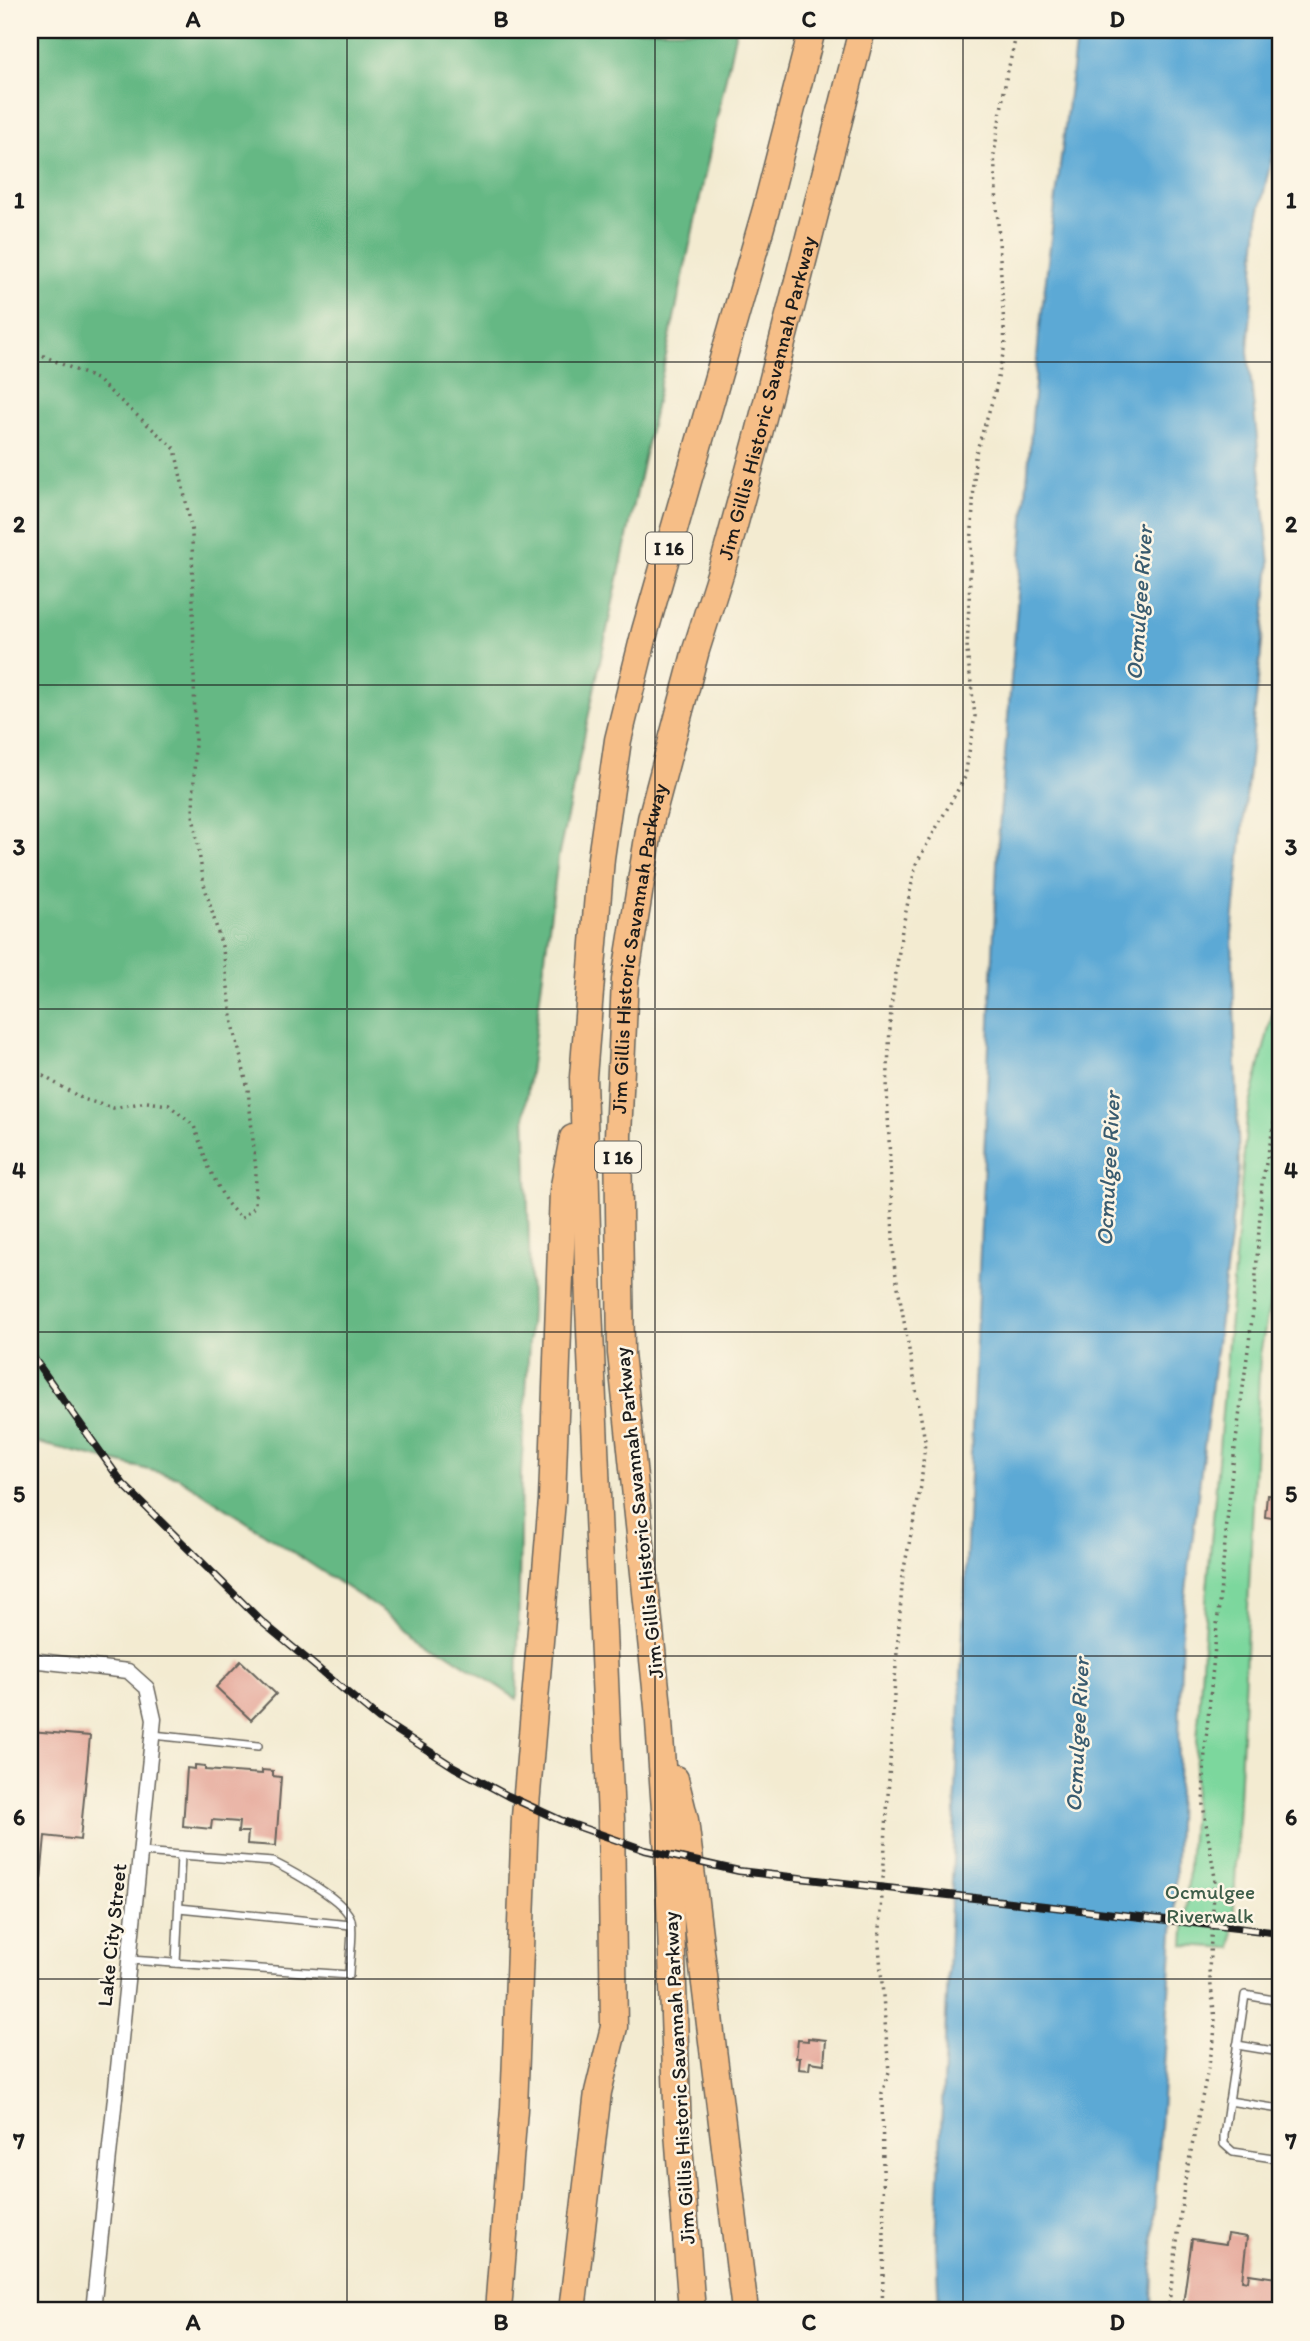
<svg xmlns="http://www.w3.org/2000/svg" width="1310" height="2341" viewBox="0 0 1310 2341" font-family="Itim,sans-serif">
<style>
.green{fill:#7cd79d;stroke:#4c7a5c;stroke-width:2}
.forest{fill:#65b884;stroke:#406a50;stroke-width:2}
.water{fill:#5ca9d5;stroke:#3c6278;stroke-width:2}
.building{fill:#e4a395}
.lines{fill:none;stroke-linecap:round;stroke-linejoin:round}
.service-casing{stroke:#67645b;stroke-width:10}
.minor-casing{stroke:#67645b;stroke-width:17}
.motorway-casing{stroke:#67645b;stroke-width:29}
.path{stroke:#67645b;stroke-width:3.5;stroke-dasharray:2 5;stroke-linecap:butt}
.service{stroke:#fff;stroke-width:7}
.minor{stroke:#fff;stroke-width:14}
.motorway{stroke:#f6be87;stroke-width:26}
.rail-casing{stroke:#1c1c1c;stroke-width:8}
.rail{stroke:#fcf5e5;stroke-width:5;stroke-dasharray:16;stroke-linecap:butt}
.grid{fill:none;stroke:#1c1c1c;stroke-width:2;stroke-opacity:0.55}
.labels{text-anchor:middle;stroke-width:5;stroke-linejoin:round;paint-order:stroke}
.shield{fill:#fcf5e5;stroke:#5f5d58;stroke-width:2}
.shield-label{font-size:19px;font-weight:bold;fill:#1c1c1c}
.street-label{font-size:21px;fill:#1c1c1c;stroke:#fcf5e5}
.park-label{font-size:21px;fill:#3e5d49;stroke:#fcf5e5}
.water-label{font-size:23px;font-style:italic;fill:#395b6f;stroke:#fcf5e5}
.neatline{fill:none;stroke:#1c1c1c;stroke-width:2.5}
.grid-label{font-size:23px;text-anchor:middle;font-weight:bold;fill:#1c1c1c}
</style>
<rect width="100%" height="100%" fill="#fcf5e5"/>
<filter id="ink" filterUnits="userSpaceOnUse"><feTurbulence type="fractalNoise" baseFrequency=".0143" numOctaves="2"/><feDisplacementMap in="SourceGraphic" scale="14" xChannelSelector="R" yChannelSelector="G"/><feConvolveMatrix kernelMatrix="1 2 1 2 8 2 1 2 1" color-interpolation-filters="sRGB"/></filter>
<filter id="wash" filterUnits="userSpaceOnUse"><feTurbulence type="fractalNoise" baseFrequency=".00686" numOctaves="4" result="noise"/><feDisplacementMap in="SourceGraphic" scale="28" xChannelSelector="R" yChannelSelector="G"/><feGaussianBlur stdDeviation="1.57" result="paint"/><feColorMatrix in="noise" values="0 0 0 0 0 0 0 0 0 0 0 0 0 0 0 0 0 1.4 0 .05"/><feComposite in="paint" operator="in"/></filter>
<g filter="url(#wash)">
<rect width="100%" height="100%" fill="#f3ebd1"/>
<!-- green -->
<polygon class="green" points="1280,983 1280,1250 1260,1354 1232,1948 1184,1945 1206,1602 1247,1117"/>
<!-- forest -->
<polygon class="forest" points="30,30 736,30 558,858 525,1111 531,1310 521,1474 517,1699 178,1477 30,1441"/>
<!-- water -->
<polygon class="water" points="1077,30 1280,30 1280,120 1258,219 1248,351 1270,564 1232,935 1239,1168 1182,1623 1175,1903 1154,2217 1152,2311 939,2311 936,2244 998,841 1039,334"/>
<g id="blocks">
<!-- building -->
<g class="building">
<polygon points="1267,1495 1280,1496 1280,1519 1265,1517"/>
<polygon points="241,1661 276,1694 251,1720 216,1687"/>
<polygon points="30,1731 90,1736 80,1840 45,1836 32,1979 30,1979"/>
<polygon points="195,1765 205,1766 205,1770 262,1774 262,1770 273,1771 273,1776 281,1777 276,1846 247,1844 248,1832 238,1832 239,1822 212,1820 211,1829 183,1826 187,1768 195,1769"/>
<polygon points="808,2038 826,2040 824,2064 810,2062 809,2070 799,2069 800,2058 796,2058 798,2040 808,2041"/>
<polygon points="1228,2234 1247,2237 1242,2280 1248,2281 1249,2274 1276,2278 1280,2271 1280,2311 1182,2311 1192,2239 1226,2244"/>
</g>
</g>
</g>
<g filter="url(#ink)">
<use href="#blocks" fill-opacity="0" stroke="#67645b" stroke-width="2"/>
<g class="lines">
<!-- service casing -->
<g class="service-casing">
<g id="service">
<polyline points="153,1735 258,1746"/>
<polyline points="179,1908 351,1925"/>
<path d="M130,1960L349,1975C349,1960 354,1935 351,1920C347,1901 291,1871 273,1862L141,1852"/>
<polyline points="176,1963 181,1855"/>
<polyline points="1280,2001 1245,1995 1224,2135 1224,2144 1233,2152 1280,2159"/>
<polyline points="1237,2045 1280,2052"/>
<polyline points="1229,2101 1280,2109"/>
<polyline points="1280,2176 1280,2195"/>
</g>
</g>
<!-- minor casing -->
<g class="minor-casing">
<polyline id="minor" points="30,1660 128,1671 147,1688 154,1719 93,2311"/>
</g>
<!-- motorway casing -->
<g class="motorway-casing">
<g id="motorway">
<polyline points="675,1779 685,1820 745,2311"/>
<polyline points="498,2311 514,2109 525,1817 552,1500 563,1191 573,1138"/>
<polyline points="572,2311 598,2092 614,2027 611,1819 589,1307 583,1077 601,858 618,740 645,631 766,209 812,30"/>
<path id="s1" d="M692,2311L678,2132L669,1869L658,1707L621,1353L618,1136L625,980L651,819L696,650L726,555L757,441L862,30"/>
</g>
</g>
<!-- path -->
<g class="path">
<polyline points="30,350 96,379 175,449 192,531 195,739 193,815 204,884 223,950 233,1024 248,1089 256,1171 255,1206 241,1219 226,1202 209,1168 194,1126 169,1105 147,1102 113,1108 83,1099 43,1076 30,1078"/>
<polyline points="882,2311 884,2240 882,2093 889,2072 879,1945 895,1679 903,1573 921,1486 925,1441 894,1264 887,1089 891,1007 902,930 916,864 965,777 975,716 967,651 975,456 995,392 1005,345 994,154 1006,79 1016,36 1016,30"/>
<polyline points="1168,2311 1185,2180 1214,2040 1215,2019 1209,1970 1215,1878 1203,1805 1205,1749 1232,1471 1254,1304 1262,1183 1280,1095"/>
</g>
<!-- service -->
<use href="#service" class="service"/>
<!-- minor -->
<use href="#minor" class="minor"/>
<!-- motorway -->
<use href="#motorway" class="motorway"/>
<!-- rail casing -->
<g class="rail-casing">
<polyline id="rail" points="30,1353 123,1484 261,1621 379,1719 454,1767 508,1796 560,1820 645,1850 739,1871 1280,1933"/>
</g>
<!-- rail -->
<use href="#rail" class="rail"/>
</g>
</g>
<!-- grid -->
<path class="grid" d="M347,30V2311M655,30V2311M963,30V2311M30,362H1280M30,685H1280M30,1009H1280M30,1332H1280M30,1656H1280M30,1979H1280"/>
<g class="labels">
<!-- shield labels -->
<g class="shield">
<rect x="646" y="532.5" width="46" height="31" rx="5"/>
<rect x="595" y="1141.5" width="46" height="31" rx="5"/>
</g>
<g class="shield-label">
<text x="669" y="555">I 16</text>
<text x="618" y="1164">I 16</text>
</g>
<!-- street labels -->
<g class="street-label">
<text dy="7" stroke="none"><textPath href="#s1" startOffset="1934">Jim Gillis Historic Savannah Parkway</textPath></text>
<text dy="7" stroke="none"><textPath href="#s1" startOffset="1367">Jim Gillis Historic Savannah Parkway</textPath></text>
<text transform="translate(639 1513) rotate(-96)" y="7">Jim Gillis Historic Savannah Parkway</text>
<text transform="translate(112 1935) rotate(-84)" y="7">Lake City Street</text>
<text transform="translate(679 2078) rotate(-93)" y="7">Jim Gillis Historic Savannah Parkway</text>
</g>
<!-- park labels -->
<g class="park-label">
<text x="1210" y="1899">Ocmulgee<tspan x="1210" dy="24">Riverwalk</tspan></text>
</g>
<!-- water labels -->
<g class="water-label">
<text transform="translate(1139 603) rotate(-86)" y="8">Ocmulgee River</text>
<text transform="translate(1108 1169) rotate(-87)" y="8">Ocmulgee River</text>
<text transform="translate(1077 1735) rotate(-87)" y="8">Ocmulgee River</text>
</g>
</g>
<!-- margin -->
<rect width="1310" height="2341" fill="none" stroke="#fcf5e5" stroke-width="77"/>
<rect x="38" y="38" width="1234" height="2264" class="neatline"/>
<g class="grid-label">
<text x="193" y="27">A</text>
<text x="501" y="27">B</text>
<text x="809" y="27">C</text>
<text x="1117" y="27">D</text>
<text x="19" y="208">1</text>
<text x="1291" y="208">1</text>
<text x="19" y="532">2</text>
<text x="1291" y="532">2</text>
<text x="19" y="855">3</text>
<text x="1291" y="855">3</text>
<text x="19" y="1178">4</text>
<text x="1291" y="1178">4</text>
<text x="19" y="1502">5</text>
<text x="1291" y="1502">5</text>
<text x="19" y="1825">6</text>
<text x="1291" y="1825">6</text>
<text x="19" y="2149">7</text>
<text x="1291" y="2149">7</text>
<text x="193" y="2330">A</text>
<text x="501" y="2330">B</text>
<text x="809" y="2330">C</text>
<text x="1117" y="2330">D</text>
</g>
</svg>
